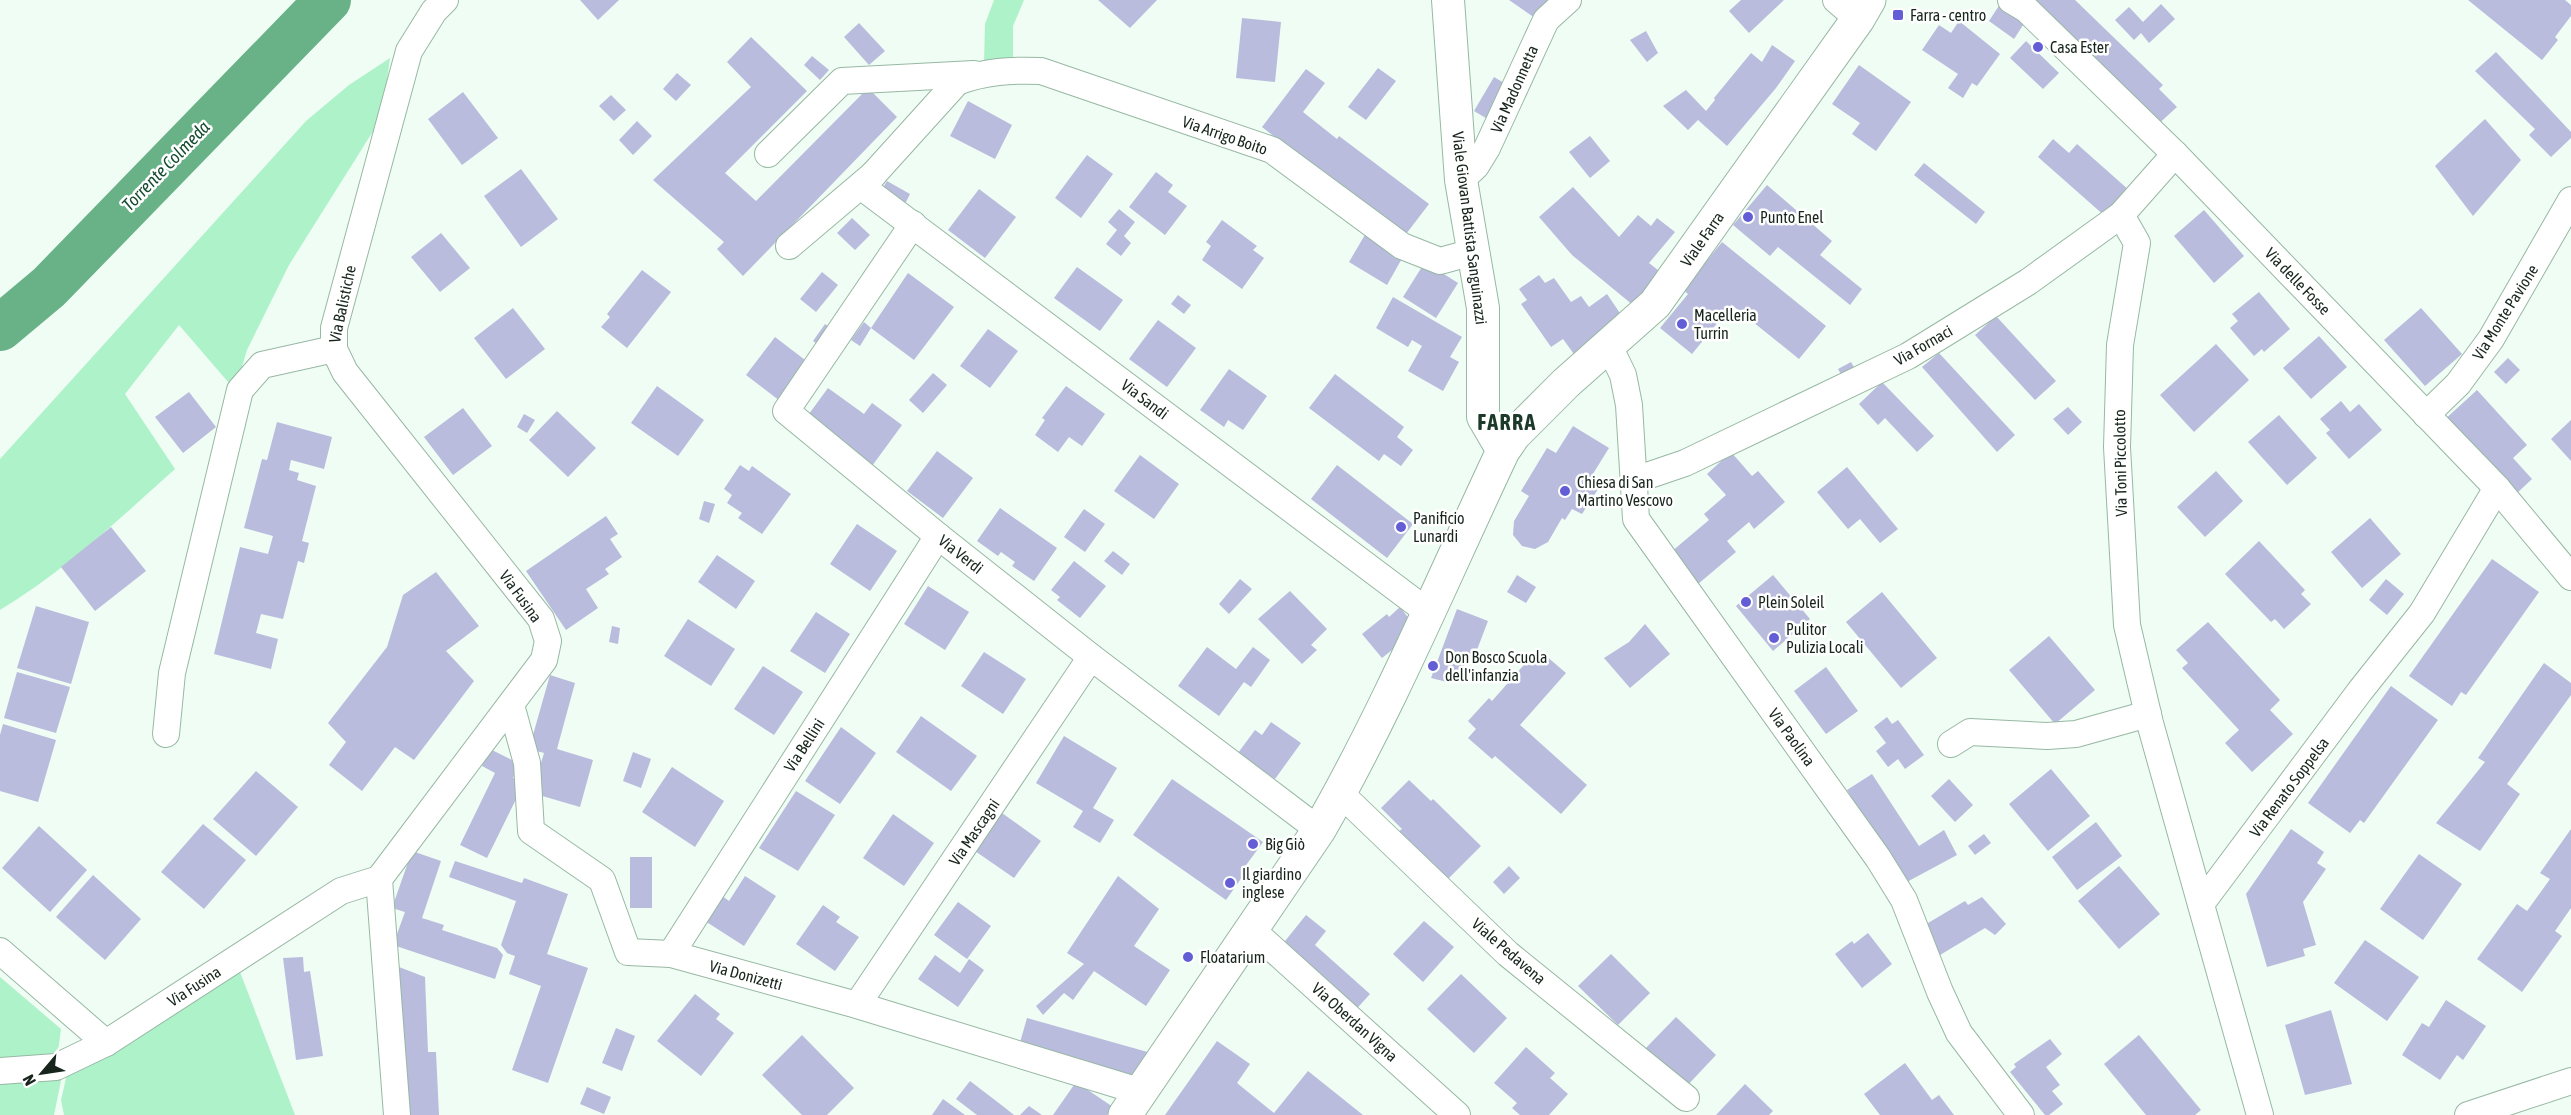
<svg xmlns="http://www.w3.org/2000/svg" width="2571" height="1115" viewBox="0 0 2571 1115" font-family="'Asap Condensed',sans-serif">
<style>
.green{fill:#aef2c9}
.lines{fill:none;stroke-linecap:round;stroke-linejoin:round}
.river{stroke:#69b288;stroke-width:46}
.building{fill:#b9bcdd}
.minor-casing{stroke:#97b8a3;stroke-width:28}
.tertiary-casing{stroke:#97b8a3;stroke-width:34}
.secondary-casing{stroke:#97b8a3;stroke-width:35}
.minor{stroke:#fff;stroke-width:26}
.tertiary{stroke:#fff;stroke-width:32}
.secondary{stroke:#fff;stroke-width:33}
.poi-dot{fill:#635dd6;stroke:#fff;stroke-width:2}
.labels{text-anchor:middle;stroke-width:5;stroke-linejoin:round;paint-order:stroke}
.poi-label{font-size:16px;fill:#18251d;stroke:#fff;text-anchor:start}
.street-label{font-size:16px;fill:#18251d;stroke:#fff}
.water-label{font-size:18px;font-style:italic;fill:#144c30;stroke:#fff}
.district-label{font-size:22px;font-weight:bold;letter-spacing:1.5px;fill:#1d3929;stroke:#fff}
</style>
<rect width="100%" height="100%" fill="#f0fdf4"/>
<!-- green -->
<g class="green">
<polygon points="994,0 1024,0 1013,26 1013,64 984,63 985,24"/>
<path d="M390,58L382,117L289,265L247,350L235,390L179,325L125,394L175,469C119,519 65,571 0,610V459L306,121L349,85Z"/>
<polygon points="240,972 295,1115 64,1115 61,1100 67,1074"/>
<polygon points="0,977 61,1029 56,1067 62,1076 54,1115 0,1115"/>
</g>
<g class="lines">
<!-- river -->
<polyline class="river" points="0,328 49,287 328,0"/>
</g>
<!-- building -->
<g class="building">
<polygon points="580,0 619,0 598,20"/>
<polygon points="1098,0 1157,0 1130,28"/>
<polygon points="1509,0 1556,0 1535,18"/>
<polygon points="1741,0 1784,0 1749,33 1729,11"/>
<polygon points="2020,0 2075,0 2163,85 2159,89 2177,107 2154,128"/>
<polygon points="2468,0 2565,0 2571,5 2571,16 2555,37 2558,40 2542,60"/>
<polygon points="2002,1 2027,19 2014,39 1989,21"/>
<polygon points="2161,4 2175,19 2149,43 2141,33 2134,40 2115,20 2129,7 2143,22"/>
<polygon points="1242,18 1281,22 1275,82 1236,78"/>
<polygon points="1959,21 2000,54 1977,86 1972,83 1963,98 1948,88 1958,74 1922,50 1939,25 1951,33"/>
<polygon points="859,23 885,51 869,65 844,37"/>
<polygon points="1646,31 1658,53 1647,62 1630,40"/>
<polygon points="751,37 807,91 725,173 756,201 868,88 897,117 743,276 717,249 724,242 653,180 751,87 727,62"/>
<polygon points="2026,41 2059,73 2043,89 2010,58"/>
<polygon points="1772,45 1795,61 1776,88 1727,146 1698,120 1688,130 1663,106 1686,90 1706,111 1715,100 1714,98 1751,53 1762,62"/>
<polygon points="2496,52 2571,132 2571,138 2551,157 2529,135 2535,129 2475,71"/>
<polygon points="812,56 829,70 820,80 804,65"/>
<polygon points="1859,65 1911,102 1876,151 1852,134 1860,123 1832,104"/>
<polygon points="1378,68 1396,81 1366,120 1348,107"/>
<polygon points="1306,69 1325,83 1303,112 1337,139 1339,136 1429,204 1403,238 1262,127"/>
<polygon points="677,73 691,85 676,101 663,89"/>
<polygon points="1494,77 1511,87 1491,121 1474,111"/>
<polygon points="463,92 498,138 462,165 428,119"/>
<polygon points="611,95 626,110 614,121 599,106"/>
<polygon points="968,101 1012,125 995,159 950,136"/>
<polygon points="2485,119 2521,160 2473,216 2435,166"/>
<polygon points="637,121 652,136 633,155 619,140"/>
<polygon points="1590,136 1610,161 1590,178 1569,152"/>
<polygon points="2053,139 2069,153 2077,144 2130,191 2106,217 2038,157"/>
<polygon points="1087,155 1113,174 1081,218 1055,198"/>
<polygon points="1924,163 1985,212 1976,224 1914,175"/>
<polygon points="521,169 558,219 521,247 484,196"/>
<polygon points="1156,172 1173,185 1168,192 1187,206 1165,235 1129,207"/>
<polygon points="887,181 910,194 903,208 879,194"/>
<polygon points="1767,185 1832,241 1820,255 1862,289 1850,305 1778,247 1770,256 1733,225"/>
<polygon points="1573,187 1619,237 1638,215 1651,226 1657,218 1675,232 1649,263 1663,274 1639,310 1572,255 1539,217"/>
<polygon points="979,189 1016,217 985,258 948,230"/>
<polygon points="1119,209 1135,222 1124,236 1131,243 1121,256 1106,244 1117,230 1108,222"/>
<polygon points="2204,210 2244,256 2214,283 2174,236"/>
<polygon points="852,218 870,235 855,250 837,233"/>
<polygon points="1222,220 1257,246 1253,250 1264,258 1242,289 1202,260 1211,246 1206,242"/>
<polygon points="441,233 470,268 440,292 411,257"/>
<polygon points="1366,233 1404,255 1387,285 1349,262"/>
<polygon points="1722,242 1826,326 1799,359 1732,305 1692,354 1660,328 1688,294 1683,290"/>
<polygon points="1425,262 1458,283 1436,318 1403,297"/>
<polygon points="1077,267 1123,300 1100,331 1054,298"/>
<polygon points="642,270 671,292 627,348 601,327 610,317 607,314"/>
<polygon points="822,272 838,285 816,312 800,299"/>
<polygon points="908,273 954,307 914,360 871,328 860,346 851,340 864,322 871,328"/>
<polygon points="1539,275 1545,283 1554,278 1571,302 1581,296 1589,307 1607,294 1626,322 1576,357 1563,339 1551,347 1521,304 1527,300 1519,289"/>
<polygon points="2259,292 2290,329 2264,352 2262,349 2254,356 2230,328 2238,321 2232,314"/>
<polygon points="1178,295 1191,305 1184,314 1171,304"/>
<polygon points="1393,297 1462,337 1450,357 1459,362 1443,391 1408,371 1422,346 1412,340 1408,347 1376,328"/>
<polygon points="513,308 545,349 506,379 474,338"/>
<polygon points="2421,308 2462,354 2425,386 2384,340"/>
<polygon points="1996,316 2056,381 2035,400 1975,335"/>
<polygon points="1158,320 1196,348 1167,387 1129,359"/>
<polygon points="825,324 834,331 821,347 813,341"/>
<polygon points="988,329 1018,351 990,388 960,366"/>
<polygon points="2319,336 2347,367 2311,399 2283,368"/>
<polygon points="775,337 809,363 780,401 746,375"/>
<polygon points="2216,344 2249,380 2194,432 2160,395"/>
<polygon points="1939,353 2015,435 1997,452 1922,367"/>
<polygon points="2508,358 2520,370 2506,384 2494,372"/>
<polygon points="1851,362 1859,376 1846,383 1838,369"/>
<polygon points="1229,369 1267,396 1243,430 1228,420 1224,427 1200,410"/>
<polygon points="933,373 947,385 923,413 909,400"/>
<polygon points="1335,374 1404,427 1397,437 1413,450 1401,466 1384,454 1379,461 1309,408"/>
<polygon points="1882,382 1934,436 1917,452 1885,418 1878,425 1859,404"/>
<polygon points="657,386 704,420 678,456 631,423"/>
<polygon points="1066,386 1105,414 1082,446 1069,437 1058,452 1035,435 1045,420 1042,418"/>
<polygon points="828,388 864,414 872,403 902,425 872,466 806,418"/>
<polygon points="2477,390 2527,445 2513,458 2532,479 2515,495 2442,422"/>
<polygon points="189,392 216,427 183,453 155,417"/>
<polygon points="2341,401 2350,412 2359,404 2382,430 2349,459 2326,433 2330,430 2320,419"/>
<polygon points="2068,407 2082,422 2068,435 2053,419"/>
<polygon points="463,408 492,446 453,475 424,437"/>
<polygon points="557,411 596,448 568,477 529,440"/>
<polygon points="524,414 535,420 527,433 517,427"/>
<polygon points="2279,415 2317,458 2287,485 2248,442"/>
<polygon points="2571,420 2571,461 2551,439"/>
<polygon points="277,422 332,437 324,469 291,460 289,470 299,473 297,480 316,486 302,541 309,543 304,563 298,561 283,619 261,614 256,633 278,639 271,669 214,654 240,547 268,554 273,536 244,528 262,459 267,460"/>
<polygon points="1573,426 1609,448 1591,477 1602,483 1582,514 1572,509 1565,520 1562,518 1548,542 1535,549 1522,546 1513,535 1514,521 1529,496 1521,491 1547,448 1556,453"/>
<polygon points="937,451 973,478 943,518 907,491"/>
<polygon points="1731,452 1752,476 1758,471 1785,502 1754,529 1749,522 1727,541 1736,552 1698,584 1671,552 1709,520 1704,514 1726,495 1707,474"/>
<polygon points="1140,455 1179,484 1154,519 1114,491"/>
<polygon points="740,465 749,471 752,466 791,494 762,534 738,518 742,513 727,503 732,495 724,489"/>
<polygon points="1337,465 1413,524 1387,558 1311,499"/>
<polygon points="1847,467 1898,529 1880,543 1860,519 1848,529 1817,492"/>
<polygon points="2216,471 2243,501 2205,537 2177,507"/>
<polygon points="704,501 715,504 709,523 699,519"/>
<polygon points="1000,508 1057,548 1034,581 1012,566 1015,562 1001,552 998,556 977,541"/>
<polygon points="1084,509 1105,524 1085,552 1064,537"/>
<polygon points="606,516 618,534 610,539 622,557 605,569 609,574 586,589 598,608 566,630 526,571"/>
<polygon points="2370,518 2401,554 2362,588 2331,552"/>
<polygon points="857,524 897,551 870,591 830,564"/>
<polygon points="111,527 146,571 95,611 61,567"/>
<polygon points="2259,541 2305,590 2301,594 2311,604 2284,629 2275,619 2271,622 2225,574"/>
<polygon points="1113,551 1130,564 1122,575 1104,561"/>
<polygon points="717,555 755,581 736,609 698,582"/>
<polygon points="2492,559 2539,592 2466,695 2461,692 2452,706 2409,676"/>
<polygon points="1074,561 1106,586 1080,618 1057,600 1060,597 1051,590"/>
<polygon points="436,572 479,626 446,651 474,681 414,760 395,747 362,791 329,765 346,742 328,723 387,647 403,595"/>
<polygon points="1517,575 1536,587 1526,603 1507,592"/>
<polygon points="1773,575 1810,619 1773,651 1736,606"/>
<polygon points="1240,579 1252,589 1229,614 1219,604"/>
<polygon points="2386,579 2404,594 2387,615 2369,600"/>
<polygon points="928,586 969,612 945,650 904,624"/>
<polygon points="1290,591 1327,629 1311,645 1317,650 1302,664 1258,619"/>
<polygon points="1882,592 1937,658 1901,688 1846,622"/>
<polygon points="36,606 89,622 71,684 17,668"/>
<polygon points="1400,607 1413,624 1407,638 1382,658 1362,634 1387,614 1389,617"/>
<polygon points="1457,609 1488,621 1475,655 1447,682 1431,678"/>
<polygon points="816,612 850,634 825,673 790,651"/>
<polygon points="688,619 735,649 711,686 664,656"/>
<polygon points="2208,622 2280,700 2270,710 2293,734 2252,772 2225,743 2239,730 2182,668 2188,663 2176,650"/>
<polygon points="1645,624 1670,654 1630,688 1604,658 1629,642"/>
<polygon points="612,626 620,628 618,644 609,642"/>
<polygon points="2049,636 2095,690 2055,724 2009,670"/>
<polygon points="1207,647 1236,669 1253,647 1270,660 1251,687 1244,682 1219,716 1178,686"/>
<polygon points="1538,649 1566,673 1520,725 1587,785 1561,814 1495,756 1492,759 1468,738 1476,729 1468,721 1489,698 1492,701"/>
<polygon points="984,652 1026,679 1003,714 961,686"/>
<polygon points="2544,663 2571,683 2571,695 2507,784 2520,794 2480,851 2436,823 2485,762 2478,758"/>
<polygon points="763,666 803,692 774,735 734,709"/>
<polygon points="1826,667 1858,711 1826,734 1794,691"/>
<polygon points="17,672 70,687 56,733 4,718"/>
<polygon points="550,675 575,683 557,749 593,760 580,807 532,793 544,753 529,749"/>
<polygon points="2391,686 2438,720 2364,823 2360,820 2350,833 2308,803"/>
<polygon points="921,716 977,756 951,791 896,752"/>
<polygon points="1887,717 1892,724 1898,720 1924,755 1905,769 1898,759 1888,767 1876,751 1886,743 1874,727"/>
<polygon points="1271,722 1301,743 1275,779 1238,753 1255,730 1262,735"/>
<polygon points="3,724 56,740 38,802 0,791 0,735"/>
<polygon points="841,727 876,753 840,804 805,781"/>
<polygon points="1064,736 1117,768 1093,808 1114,820 1100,843 1073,827 1083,811 1036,783"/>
<polygon points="490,749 520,764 513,778 524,783 487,858 460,845 495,773 482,766"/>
<polygon points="633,752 651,759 641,788 623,781"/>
<polygon points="672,767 724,801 695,847 642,812"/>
<polygon points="2051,769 2090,816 2048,851 2009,804"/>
<polygon points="256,771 298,807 256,856 213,819"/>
<polygon points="1872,774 1919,846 1944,830 1957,855 1905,883 1847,790"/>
<polygon points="1172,779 1263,842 1244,868 1247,870 1226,900 1133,835"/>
<polygon points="1949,779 1973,805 1955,822 1931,796"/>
<polygon points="1409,780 1431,801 1433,799 1481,846 1448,879 1399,831 1402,829 1381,808"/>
<polygon points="796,791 835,815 798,871 759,848"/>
<polygon points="1002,813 1041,841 1014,878 975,851"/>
<polygon points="893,814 934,843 904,886 863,858"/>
<polygon points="2096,822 2122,856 2077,890 2052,857"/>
<polygon points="203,824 246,860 204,909 161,872"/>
<polygon points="39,826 87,870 50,912 2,868"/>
<polygon points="2291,829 2324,852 2317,863 2326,869 2303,902 2316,945 2303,949 2305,956 2267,967 2246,894"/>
<polygon points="2571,829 2571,908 2555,931 2562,936 2522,992 2477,959 2517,904 2527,911 2550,879 2540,873"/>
<polygon points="1984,834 1991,843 1975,855 1968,846"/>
<polygon points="412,851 441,861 422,918 444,925 442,930 497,948 503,955 495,979 393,945 405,912 392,908"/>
<polygon points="2419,854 2462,884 2423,940 2380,909"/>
<rect x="630" y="857" width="22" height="51"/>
<polygon points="455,861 522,883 524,878 568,894 547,954 588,968 548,1083 512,1070 541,986 509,974 515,956 507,953 501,945 516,901 449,877"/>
<polygon points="1509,866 1520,878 1504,894 1493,882"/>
<polygon points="2119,866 2160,914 2119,949 2078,901"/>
<polygon points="93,875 141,919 105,960 56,917"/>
<polygon points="745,876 776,896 744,946 705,921 721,895 729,901"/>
<polygon points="1118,876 1159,909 1134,946 1170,970 1146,1006 1094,971 1073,1000 1064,993 1043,1015 1036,1006 1084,964 1067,953"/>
<polygon points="1982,897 2006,924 1995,935 1985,928 1940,955 1923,926 1965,901 1968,905"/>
<polygon points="958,902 991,926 967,959 934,935"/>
<polygon points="823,905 840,917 836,922 859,937 835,971 796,944"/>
<polygon points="1306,915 1326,931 1315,945 1370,994 1351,1015 1277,951"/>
<polygon points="1424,921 1454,947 1423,982 1393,954"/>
<polygon points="1868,933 1892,964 1862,988 1835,954 1852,941 1854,944"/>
<polygon points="2365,940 2419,977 2387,1021 2334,983"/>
<polygon points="1611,954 1650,993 1618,1025 1578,986"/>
<polygon points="935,955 960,973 969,959 984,970 958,1007 918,979"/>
<polygon points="303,957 304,972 310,971 323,1056 296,1060 283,958"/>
<polygon points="399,967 425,977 428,1052 436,1052 439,1115 407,1115"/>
<polygon points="1461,974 1507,1018 1474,1053 1427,1009"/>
<polygon points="695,994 720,1014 716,1019 734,1033 701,1076 657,1041"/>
<polygon points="2446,1000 2486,1026 2463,1060 2457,1055 2440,1080 2402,1055 2422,1023 2429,1027"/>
<polygon points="2331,1010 2352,1084 2305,1095 2285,1025"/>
<polygon points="1676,1017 1716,1055 1684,1089 1643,1051"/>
<polygon points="1027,1018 1151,1053 1131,1078 1019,1046"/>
<polygon points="616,1028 635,1036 622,1071 602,1063"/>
<polygon points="802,1035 854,1088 827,1115 802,1115 762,1075"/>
<polygon points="2139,1035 2201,1110 2195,1115 2146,1115 2104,1064"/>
<polygon points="2050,1039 2062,1054 2046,1067 2060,1085 2052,1091 2063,1104 2049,1115 2045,1115 2010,1072 2016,1067 2014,1064"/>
<polygon points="1217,1041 1250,1064 1237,1083 1274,1113 1308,1071 1363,1115 1165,1115"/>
<polygon points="1526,1047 1555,1073 1550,1078 1568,1094 1549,1115 1520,1115 1512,1108 1517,1103 1494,1083"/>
<polygon points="1905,1063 1932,1100 1939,1095 1954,1115 1880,1115 1864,1094"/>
<polygon points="970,1081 1004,1107 1014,1115 977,1115 956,1099"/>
<polygon points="1076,1082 1113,1107 1107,1115 1053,1115"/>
<polygon points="1745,1084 1773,1111 1769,1115 1716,1115"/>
<polygon points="587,1087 611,1097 604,1114 580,1104"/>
<polygon points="943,1099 965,1115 932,1115"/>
<polygon points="1029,1106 1042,1115 1020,1115"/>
</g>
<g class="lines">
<!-- minor casing -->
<g class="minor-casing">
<g id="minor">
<polyline points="1836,0 1858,19"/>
<polyline points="2011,0 2026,9 2175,154 2497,488 2571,577"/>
<polyline points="768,154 842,81 974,74"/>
<polyline points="1461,180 1476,166 1487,148 1546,20 1568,0"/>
<polyline points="2121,215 2137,243 2120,345 2117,447 2127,625 2150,723 2260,1115"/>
<polyline points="913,224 786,411 938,536 1091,657 1319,830"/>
<polyline points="789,246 874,174"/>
<polyline points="1609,346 1623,375 1629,405 1636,519 1878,858 1904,900 1940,992 1959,1033 2021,1115"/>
<polyline points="2426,415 2458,384 2491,339 2571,200"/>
<polyline points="1635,480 1685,463 1908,356 2028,282 2121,215 2175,154"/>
<path d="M1428,612L862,187L957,82C985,71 1011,70 1041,71L1272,150L1402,246L1440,261L1473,252"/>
<polyline points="511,705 527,763 531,831 602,880 628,952 671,954 857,1005 1142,1092"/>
<polyline points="166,734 172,673 240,390 262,365 334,349"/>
<polyline points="1951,744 1970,732 2047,736 2076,734 2148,714"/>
<polyline points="1340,793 1508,954 1686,1098"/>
<polyline points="2201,904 2360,691 2422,613 2497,488"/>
<polyline points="1252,930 1457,1115"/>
<polyline points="0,951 106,1043"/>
<polyline points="671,954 938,536"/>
<polyline points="857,1005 1091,657"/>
<polyline points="0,1071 56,1067 106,1043 341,891 379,879"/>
<polyline points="397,1115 379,879 544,660 548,641 541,619 345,372 334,349 334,328 409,51 434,11 445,0"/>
<polyline points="2468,1115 2571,1081"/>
</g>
</g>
<!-- tertiary casing -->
<g class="tertiary-casing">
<polyline id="tertiary" points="1448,0 1461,180 1483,308 1483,417 1503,451"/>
</g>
<!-- secondary casing -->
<g class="secondary-casing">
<path id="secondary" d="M1125,1115L1319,830C1389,708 1443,578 1503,451L1514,435L1566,383L1655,304L1858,19L1869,0"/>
</g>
<!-- minor -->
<use href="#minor" class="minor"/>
<!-- tertiary -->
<use href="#tertiary" class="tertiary"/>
<!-- secondary -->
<use href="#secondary" class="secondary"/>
</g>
<!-- markers -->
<g class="poi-dot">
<rect x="1892" y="9" width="12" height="12" rx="3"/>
<circle cx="2038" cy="47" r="6"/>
<circle cx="1748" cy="217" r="6"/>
<circle cx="1682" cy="324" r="6"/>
<circle cx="1565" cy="491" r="6"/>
<circle cx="1401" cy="527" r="6"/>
<circle cx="1746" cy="602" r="6"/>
<circle cx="1774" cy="638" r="6"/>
<circle cx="1433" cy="666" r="6"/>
<circle cx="1253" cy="844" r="6"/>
<circle cx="1230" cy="883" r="6"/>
<circle cx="1188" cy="957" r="6"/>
</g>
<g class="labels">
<!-- poi labels -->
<g class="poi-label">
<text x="1910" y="21">Farra - centro</text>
<text x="2050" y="53">Casa Ester</text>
<text x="1760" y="223">Punto Enel</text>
<text x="1694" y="321">Macelleria<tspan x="1694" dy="18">Turrin</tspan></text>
<text x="1577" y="488">Chiesa di San<tspan x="1577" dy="18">Martino Vescovo</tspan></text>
<text x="1413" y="524">Panificio<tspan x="1413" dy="18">Lunardi</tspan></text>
<text x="1758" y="608">Plein Soleil</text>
<text x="1786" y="635">Pulitor<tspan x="1786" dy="18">Pulizia Locali</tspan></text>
<text x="1445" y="663">Don Bosco Scuola<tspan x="1445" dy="18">dell'infanzia</tspan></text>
<text x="1265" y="850">Big Giò</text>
<text x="1242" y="880">Il giardino<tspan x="1242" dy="18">inglese</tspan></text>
<text x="1200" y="963">Floatarium</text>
</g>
<!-- street labels -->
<g class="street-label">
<text transform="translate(1514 89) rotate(-66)" y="6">Via Madonnetta</text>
<text transform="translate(1225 135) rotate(19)" y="6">Via Arrigo Boito</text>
<text transform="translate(1470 228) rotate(83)" y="6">Viale Giovan Battista Sanguinazzi</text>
<text transform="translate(1702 239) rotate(-55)" y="6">Viale Farra</text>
<text transform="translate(2298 281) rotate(46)" y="6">Via delle Fosse</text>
<text transform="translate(342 304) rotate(-78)" y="6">Via Balistiche</text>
<text transform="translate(2505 312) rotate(-58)" y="6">Via Monte Pavione</text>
<text transform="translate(1923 345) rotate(-30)" y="6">Via Fornaci</text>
<text transform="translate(1145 399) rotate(37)" y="6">Via Sandi</text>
<text transform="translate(2120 463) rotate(-91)" y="6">Via Toni Piccolotto</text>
<text transform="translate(961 554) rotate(38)" y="6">Via Verdi</text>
<text transform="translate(521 596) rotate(54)" y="6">Via Fusina</text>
<text transform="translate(1792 737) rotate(54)" y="6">Via Paolina</text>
<text transform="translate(804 745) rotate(-57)" y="6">Via Bellini</text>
<text transform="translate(2289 787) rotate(-53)" y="6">Via Renato Soppelsa</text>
<text transform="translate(974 832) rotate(-56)" y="6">Via Mascagni</text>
<text transform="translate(1509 951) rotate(41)" y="6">Viale Pedavena</text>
<text transform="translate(746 975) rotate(15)" y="6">Via Donizetti</text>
<text transform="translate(194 986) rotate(-33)" y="6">Via Fusina</text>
<text transform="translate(1355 1022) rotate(42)" y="6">Via Oberdan Vigna</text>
</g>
<!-- water labels -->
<g class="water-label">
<text transform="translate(166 166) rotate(-46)" y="6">Torrente Colmeda</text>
</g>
<!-- district labels -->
<g class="district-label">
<text x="1507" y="430">FARRA</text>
</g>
</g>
<!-- north arrow -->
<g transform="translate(42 1073) rotate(241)" stroke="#ffffff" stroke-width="4.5" paint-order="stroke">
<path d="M0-4.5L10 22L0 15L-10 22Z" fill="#18251d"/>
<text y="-9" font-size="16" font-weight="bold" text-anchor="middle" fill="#18251d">N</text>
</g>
</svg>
